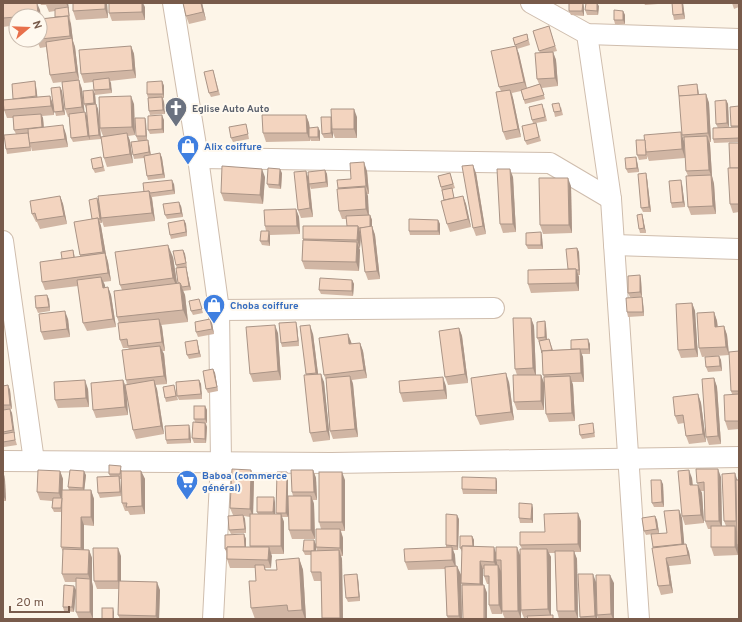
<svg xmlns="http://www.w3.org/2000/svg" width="742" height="622" viewBox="0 0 742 622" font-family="Overpass,sans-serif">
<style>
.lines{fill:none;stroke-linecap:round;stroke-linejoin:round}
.minor-casing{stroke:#cfbdad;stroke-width:22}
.minor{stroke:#fff;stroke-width:20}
.wall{fill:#d1b6a4}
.shaded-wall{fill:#aa9486}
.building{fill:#f3d4bf;stroke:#aa9486}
.labels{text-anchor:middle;stroke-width:4;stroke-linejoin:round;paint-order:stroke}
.worship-label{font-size:10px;font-weight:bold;fill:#5b616d;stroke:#fff9ef;text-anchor:start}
.shop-label{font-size:10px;font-weight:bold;fill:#366cbe;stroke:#fff9ef;text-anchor:start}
</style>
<rect width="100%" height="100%" fill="#fdf5e8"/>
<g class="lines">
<!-- minor casing -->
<g class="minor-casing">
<g id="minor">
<polyline points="173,3 198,158 219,310 221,462 213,619"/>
<polyline points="531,3 587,34 739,39"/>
<polyline points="587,34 611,199 639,619"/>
<polyline points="198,158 550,163 611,199"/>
<polyline points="3,241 34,461"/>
<polyline points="614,245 739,249"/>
<polyline points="219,310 494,308"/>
<polyline points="3,461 331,463 739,457"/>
</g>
</g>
<!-- minor -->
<use href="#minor" class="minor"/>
</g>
<!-- wall -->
<g class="wall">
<polygon points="3,3 40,10 41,19 55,17 55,11 49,12 46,5 41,5 40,3 68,3 73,41 75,47 79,80 69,81 79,80 82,89 84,112 85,112 87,116 86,108 84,104 93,90 95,94 96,104 98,109 101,137 103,136 100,128 134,104 135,135 128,136 130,141 133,163 107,167 104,158 101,139 90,140 89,136 90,140 73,142 71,138 69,117 68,117 65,109 62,82 53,83 50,75 46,47 40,48 37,40 40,40 40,16 16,16 16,25 3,27"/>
<polygon points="107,3 108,18 76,20 73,11"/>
<polygon points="202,3 206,20 189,24 186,16"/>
<polygon points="583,3 584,7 584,16 571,15 569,11"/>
<polygon points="644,3 671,3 645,5"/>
<polygon points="672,3 683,3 685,19 674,20 673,15"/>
<polygon points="732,3 739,3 739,7 734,9"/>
<polygon points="599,6 598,15 587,15 585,10"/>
<polygon points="145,7 145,20 112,21 109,13"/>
<polygon points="623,11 625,15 625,24 615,24 614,20"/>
<polygon points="549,26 557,51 553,52 556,60 558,86 542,88 545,99 525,104 521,91 512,93 513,98 521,137 506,140 503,132 501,91 499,87 515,46 513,38 527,34 530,45 517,49 519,54 527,88 539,84 537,79 540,53 533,31"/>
<polygon points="131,46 134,54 136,78 110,81 112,93 95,95 94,90 93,82 84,83 81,74"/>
<polygon points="213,70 220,95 211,97 209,93"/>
<polygon points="35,81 36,86 37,97 50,96 53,104 60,87 62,91 65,115 56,116 54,108 54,115 42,116 43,118 44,127 66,134 68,147 32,151 31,147 31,151 7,154 6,149 16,134 14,130 13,118 7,118 4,110 14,99"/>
<polygon points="162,81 164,86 164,98 163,98 164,102 165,114 150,115 149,111 148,98 147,94"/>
<polygon points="698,88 699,95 706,94 709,103 711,142 710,142 710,144 712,176 714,184 716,214 691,215 688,207 688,176 686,171 685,142 682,135"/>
<polygon points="726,100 728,104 729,127 718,128 716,124"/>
<polygon points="739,106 739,142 714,143 713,139 731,128 731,126"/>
<polygon points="561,107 563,115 555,117 554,112"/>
<polygon points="544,108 547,121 536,123 541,141 527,145 525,141 533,123 532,120"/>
<polygon points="306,115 309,123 310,128 320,131 320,141 311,141 310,139 310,141 266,142 263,133"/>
<polygon points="357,117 357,138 335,138 333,133 333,138 324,138 322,134"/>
<polygon points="145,118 146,122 147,140 149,144 151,155 160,153 162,158 165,178 148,180 147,176 144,158 134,159 133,155 138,141 136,136"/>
<polygon points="164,120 164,133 150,134 148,130"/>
<polygon points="247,128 249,139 233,142 231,138"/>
<polygon points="636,140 684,141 685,158 649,161 647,156 647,159 639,160 637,155"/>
<polygon points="739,143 739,212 733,213 730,204 730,168"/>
<polygon points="101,157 105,171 95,173 93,169"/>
<polygon points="637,161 639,172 628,173 626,169"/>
<polygon points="325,170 327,174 328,187 311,189 310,186 313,217 301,218 298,210 306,171 308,178"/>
<polygon points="367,171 369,194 367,194 369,215 370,215 372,220 372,226 375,235 380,279 368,280 365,272 361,233 360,233 361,235 360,248 359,248 360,250 359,271 305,269 302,261 303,239 347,226 347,219 342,219 339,211 338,188 351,179"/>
<polygon points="282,173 281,189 269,188 267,184"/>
<polygon points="450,173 455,188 452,189 454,198 463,196 466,204 471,227 450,232 447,224 444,200 438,176"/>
<polygon points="476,173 486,234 476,236 473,228"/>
<polygon points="646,173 647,178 651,212 643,212 641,208"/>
<polygon points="265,177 263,204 224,201 221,193"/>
<polygon points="513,177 516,232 503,233 500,224"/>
<polygon points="174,184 175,194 152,197 155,221 104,227 101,218 144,192"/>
<polygon points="682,184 685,207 672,208 671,203"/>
<polygon points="571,186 572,233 543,234 540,225"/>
<polygon points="60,196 63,204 67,224 40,229 37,222 36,222 32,214"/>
<polygon points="99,203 102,223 100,223 101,226 106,255 108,262 111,281 103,282 105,288 108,287 111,295 116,327 87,331 83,323 78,286 45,290 42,282 62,259 73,250 75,257 80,257 80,255 92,219"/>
<polygon points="181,206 183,217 167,219 165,215"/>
<polygon points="296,209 299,217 300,234 270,235 270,246 262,245 260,241 266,231 265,226"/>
<polygon points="642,214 643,218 646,233 640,233 639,229"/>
<polygon points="184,220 186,224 187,236 171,239 170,235"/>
<polygon points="438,220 440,224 440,235 410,235 409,231"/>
<polygon points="541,232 542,237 543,249 528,249 526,245"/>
<polygon points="577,248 579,252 580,275 578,275 579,277 579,291 531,293 528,284 568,269"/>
<polygon points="183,250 185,254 187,268 186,268 187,271 191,290 183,291 185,295 188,322 161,325 162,327 165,351 162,351 164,354 167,384 155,385 157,389 164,434 136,439 133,430 127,395 128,415 96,418 93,410 123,380 126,386 127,385 126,380 129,349 128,348 123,348 120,340 119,323 117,317 122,290 120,285 173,257 177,283 178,283 177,268 176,265"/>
<polygon points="640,275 641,280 642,297 630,297 628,293"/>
<polygon points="352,280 354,284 353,296 321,294 319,290"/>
<polygon points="642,297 643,302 644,316 628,317 627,312"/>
<polygon points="49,299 50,311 38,313 36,308"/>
<polygon points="199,299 203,313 193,315 191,311"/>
<polygon points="692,303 695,311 698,357 681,358 678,350"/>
<polygon points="714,312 717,321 718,327 724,326 727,335 729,355 702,357 699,348"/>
<polygon points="531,318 534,326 536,375 541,375 544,383 544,410 517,410 514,402 517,375 515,369"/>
<polygon points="68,319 70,337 44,340 41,332"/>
<polygon points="545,321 546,326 547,339 549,339 553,350 571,349 590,344 590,354 581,354 583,357 584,382 572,382 573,385 575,421 549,422 546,414 542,354 539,342 537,338"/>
<polygon points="212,323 214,334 198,337 196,332"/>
<polygon points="297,326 299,346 282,347 281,343"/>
<polygon points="459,328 462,336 468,383 448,385 445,377"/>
<polygon points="278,333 281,380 253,382 250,374"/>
<polygon points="313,334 318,374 324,382 330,440 313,442 310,433 306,374"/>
<polygon points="348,334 352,344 360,343 363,351 367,378 352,380 353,384 358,437 333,439 330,431 326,380 324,375"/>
<polygon points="197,340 198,345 201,357 189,359 187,355"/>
<polygon points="739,351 739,429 728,430 725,421 732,394 731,391"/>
<polygon points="719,356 721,360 722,371 708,372 706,367"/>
<polygon points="213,369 215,373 218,391 208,393 206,389"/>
<polygon points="714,378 717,387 721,444 709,445 706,437"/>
<polygon points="199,380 201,384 202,399 179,400 177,396"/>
<polygon points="509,382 514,420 480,425 476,416"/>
<polygon points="8,385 10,390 12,409 10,409 12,413 14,435 17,445 4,447 3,442 4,434 3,431 9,409 3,410 3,386"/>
<polygon points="174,385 178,400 166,402 165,398"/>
<polygon points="446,386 447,399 403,402 400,393"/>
<polygon points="88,389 89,407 58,408 55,400"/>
<polygon points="698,394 701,403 706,442 689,444 686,436 684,423 678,424 675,416"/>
<polygon points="205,406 207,410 207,423 206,423 207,427 206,443 194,443 192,438 195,422 194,419"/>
<polygon points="594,428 595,437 582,439 580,435"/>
<polygon points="190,429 191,443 167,444 166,440"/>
<polygon points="122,470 122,471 141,471 145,479 145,514 130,515 128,511 125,511 122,503 121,479 120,479 121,496 100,498 98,493 110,476 109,474"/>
<polygon points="313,470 316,478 317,500 313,500 314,504 315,539 292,539 289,530 293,496 292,492"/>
<polygon points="60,471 63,479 63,490 69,490 68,487 86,475 84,490 91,490 94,499 94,526 84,525 84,550 89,550 92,558 92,582 93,587 93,619 79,619 76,612 76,582 65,582 62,574 63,552 61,547 61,512 54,512 52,508 52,501 40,500 37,492"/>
<polygon points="3,476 5,480 6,501 3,501"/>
<polygon points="288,477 288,517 282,517 284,522 284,554 271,554 271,568 265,568 266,570 277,570 299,558 303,570 306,619 290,619 290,618 268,619 255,619 251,608 256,581 255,568 230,568 227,559 227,554 225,549 244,534 246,539 246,547 250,547 250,517 244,516 245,519 246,533 231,534 229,530 233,515 230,508 254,479 253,514 258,514 257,512 275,502 275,514 277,514"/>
<polygon points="721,477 722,526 726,526 724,521 737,480 739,480 739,550 738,547 738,555 714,556 711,547 711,529 708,529 705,521 704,491 701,491 702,493 704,523 685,525 682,516 692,478 693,485 698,485 697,483"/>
<polygon points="496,478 497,482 497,494 463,494 462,489"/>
<polygon points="345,480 345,531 341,531 343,538 343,556 341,556 342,559 343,619 322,619 321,581 314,581 311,572 311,555 305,555 303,551 314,540 316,545 316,551 317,551 316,547 321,529 319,522"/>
<polygon points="663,484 664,507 654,507 652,503"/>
<polygon points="533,508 533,523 520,523 519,518"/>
<polygon points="679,510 682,518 684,544 686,544 689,552 691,564 669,566 673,593 661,595 658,586 653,547 667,533"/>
<polygon points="655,516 657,520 659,533 646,535 644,531"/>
<polygon points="459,519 458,550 453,550 455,555 455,566 457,566 461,575 462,619 448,619 447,616 445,569 408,570 405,562 446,547 446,545"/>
<polygon points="581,521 581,552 574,552 577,559 578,619 559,619 557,611 555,553 549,553 551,557 551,615 524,618 521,611 521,619 505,619 502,612 502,614 492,614 489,605 489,584 487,584 484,576 484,569 483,569 483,585 484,585 487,593 487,619 463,619 462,585 461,583 462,552 460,548 472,536 474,540 474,547 496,552 520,555 522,549 520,545 545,532"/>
<polygon points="121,556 121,581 160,590 159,619 120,619 118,615 119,589 97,589 94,581"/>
<polygon points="358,578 360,601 348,602 346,598"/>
<polygon points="596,582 614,583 614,619 598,619 597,616 597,619 581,619 580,617"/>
<polygon points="76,590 74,612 64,611 63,607"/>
</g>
<!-- shaded-wall -->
<g class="shaded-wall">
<polygon points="37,3 40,10 41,22 40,18 40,16 39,16 38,14"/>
<polygon points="66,3 68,3 69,10"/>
<polygon points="105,3 107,3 108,18 105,9"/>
<polygon points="142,3 143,3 145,7 145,20 142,12"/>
<polygon points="201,3 202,3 206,20 203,12"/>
<polygon points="583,3 584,7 584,16 582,11"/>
<polygon points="597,3 599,6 598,15 597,11"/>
<polygon points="682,3 683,3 685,19 683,14"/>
<polygon points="623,11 625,15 625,24 623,20"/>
<polygon points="68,16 71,24 73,41 75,47 79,80 76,72 73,42 70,36"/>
<polygon points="131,46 134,54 136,78 133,70"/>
<polygon points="516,46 519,54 527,90 524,82"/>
<polygon points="553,52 556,60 558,86 555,78"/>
<polygon points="109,78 111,83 112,93 110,89"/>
<polygon points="79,80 82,89 85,116 82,107"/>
<polygon points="35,81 36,86 38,101 36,96"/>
<polygon points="162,81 164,86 164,98 163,94"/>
<polygon points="697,84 698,88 699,99 698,95"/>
<polygon points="60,87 62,91 65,115 63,111"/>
<polygon points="93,90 95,94 96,107 94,103"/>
<polygon points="510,90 513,98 521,137 518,129"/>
<polygon points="706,94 709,103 711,142 708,133"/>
<polygon points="50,96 53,105 54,115 51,106"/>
<polygon points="131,96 134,104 135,135 132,127"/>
<polygon points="162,97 164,102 165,114 163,110"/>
<polygon points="726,100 728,104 729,127 727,123"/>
<polygon points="96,104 98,109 101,139 99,135"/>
<polygon points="354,109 357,117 357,138 354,129"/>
<polygon points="85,112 87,116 90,140 88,136"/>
<polygon points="41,114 43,118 44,132 42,128"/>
<polygon points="162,115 164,120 164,133 162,129"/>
<polygon points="306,115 309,123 310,137 309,137 310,141 307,133"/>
<polygon points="331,117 332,129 333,133 333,138 331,133"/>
<polygon points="145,118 146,122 147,140 146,136"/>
<polygon points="63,125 66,134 68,147 65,139"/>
<polygon points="318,127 320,131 320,141 318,137"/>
<polygon points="681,132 684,141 685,158 682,149"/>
<polygon points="127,133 130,141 133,163 130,154"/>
<polygon points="707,136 710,144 712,176 714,184 716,214 713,206 712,178 709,170"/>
<polygon points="148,140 149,144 151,157 149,152"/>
<polygon points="160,153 162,158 165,178 163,174"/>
<polygon points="636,157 637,161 639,172 637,168"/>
<polygon points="364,162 367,171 369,194 366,186"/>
<polygon points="473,165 476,173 486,234 483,226"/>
<polygon points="262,169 265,177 263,204 260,195"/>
<polygon points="280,169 282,173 281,189 279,185"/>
<polygon points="510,169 513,177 516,232 513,224"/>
<polygon points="325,170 327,174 328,187 326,182"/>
<polygon points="306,171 309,180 313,217 310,208"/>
<polygon points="646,173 647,178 651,212 649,207"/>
<polygon points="568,178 571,186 572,233 569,225"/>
<polygon points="172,180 174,184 175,194 173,190"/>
<polygon points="681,180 682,184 685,207 683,202"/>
<polygon points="365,187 368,196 369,218 366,209"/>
<polygon points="149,191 152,199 155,221 152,213"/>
<polygon points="60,196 63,204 67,224 64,216"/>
<polygon points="463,196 466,204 471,227 468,219"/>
<polygon points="97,198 99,203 102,223 100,219"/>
<polygon points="179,202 181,206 183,217 181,213"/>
<polygon points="296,209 299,217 300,234 297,226"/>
<polygon points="642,214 643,218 646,233 644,228"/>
<polygon points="370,215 372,220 372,232 370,228"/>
<polygon points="98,218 101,226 106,255 108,262 111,281 108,273 106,258 103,252"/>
<polygon points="184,220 186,224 187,236 186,232"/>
<polygon points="438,220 440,224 440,235 438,231"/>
<polygon points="358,226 361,235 360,248 357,240"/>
<polygon points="372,226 375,235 380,279 377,271"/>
<polygon points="269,231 270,236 270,246 268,241"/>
<polygon points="541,232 542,237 543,249 541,245"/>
<polygon points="357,242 360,250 359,271 356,262"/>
<polygon points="168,245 173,257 178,290 173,278"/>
<polygon points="577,248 579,252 580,275 579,270"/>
<polygon points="183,250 185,254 187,268 186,263"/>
<polygon points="186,267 187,271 191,290 189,286"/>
<polygon points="576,269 579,277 579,291 576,283"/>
<polygon points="640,275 641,280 642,297 640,292"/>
<polygon points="101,277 105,285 106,296 103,288"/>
<polygon points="352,280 354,284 353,296 352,291"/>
<polygon points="180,283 185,295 188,322 183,310"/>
<polygon points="108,287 111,295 116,327 113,319"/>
<polygon points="47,295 49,299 50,311 49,307"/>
<polygon points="642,297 643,302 644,316 643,312"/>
<polygon points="692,303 695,311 698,357 695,349"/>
<polygon points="65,311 68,319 70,337 67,329"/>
<polygon points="714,312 717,321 718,335 715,327"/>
<polygon points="531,318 534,326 536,377 533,368"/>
<polygon points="159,319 162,327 165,351 162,342"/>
<polygon points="210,319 212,323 214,334 212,329"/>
<polygon points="545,321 546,326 547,342 545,337"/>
<polygon points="296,322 297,326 299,346 298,341"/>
<polygon points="275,325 278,333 281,380 278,371"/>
<polygon points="310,325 313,334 319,381 316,373"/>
<polygon points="724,326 727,335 729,355 726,347"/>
<polygon points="459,328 462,336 468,383 465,374"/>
<polygon points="348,334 351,342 353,353 349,344"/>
<polygon points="588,339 590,344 590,354 589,349"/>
<polygon points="197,340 198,345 201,357 199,353"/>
<polygon points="360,343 363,351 367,378 364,370"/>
<polygon points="160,346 164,354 167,384 164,376"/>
<polygon points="580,349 583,357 584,382 581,373"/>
<polygon points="719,356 721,360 722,371 720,366"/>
<polygon points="213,369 215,373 218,391 217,387"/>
<polygon points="506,373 509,382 514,420 511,412"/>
<polygon points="321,374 324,382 330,440 327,431"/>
<polygon points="541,375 544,383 544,410 541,401"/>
<polygon points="350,376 353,384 358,437 355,429"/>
<polygon points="570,376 573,385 575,421 572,413"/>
<polygon points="443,377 446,386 447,399 444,390"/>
<polygon points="714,378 717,387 721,444 718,436"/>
<polygon points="85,380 88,389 89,407 86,398"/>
<polygon points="123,380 126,389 128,415 125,407"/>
<polygon points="154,380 157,389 164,434 161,426"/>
<polygon points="199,380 201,384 202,399 201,394"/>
<polygon points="8,385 10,390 12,409 10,405"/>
<polygon points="698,394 701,403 706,442 703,434"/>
<polygon points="205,406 207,410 207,423 205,419"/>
<polygon points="10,409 12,413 15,435 13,430"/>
<polygon points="205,423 207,427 206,443 205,439"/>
<polygon points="189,425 190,429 191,443 189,439"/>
<polygon points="718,469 721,477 722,529 719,521"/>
<polygon points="251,470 254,479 253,517 250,509"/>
<polygon points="313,470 316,478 317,500 314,492"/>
<polygon points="689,470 692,478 693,494 690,485"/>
<polygon points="60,471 63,479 62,500 61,500 59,493"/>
<polygon points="84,471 86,475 84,493 83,488"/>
<polygon points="141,471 145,479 145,514 142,506"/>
<polygon points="287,472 288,477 288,517 286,513"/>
<polygon points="342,472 345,480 345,531 342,522"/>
<polygon points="735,473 738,482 739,529 736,521"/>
<polygon points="4,476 5,480 6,501 4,497"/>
<polygon points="119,476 120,480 121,496 120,492"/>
<polygon points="496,478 497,482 497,494 496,490"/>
<polygon points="661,480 663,484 664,507 662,502"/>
<polygon points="698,485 702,493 704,523 701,515"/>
<polygon points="91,490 94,499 94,526 91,517"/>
<polygon points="311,496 314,504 315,539 311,530"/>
<polygon points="274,497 275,502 275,517 273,512"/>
<polygon points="532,504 533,508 533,523 531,519"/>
<polygon points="679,510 682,518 685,552 682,544"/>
<polygon points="578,513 581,521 581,552 578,544"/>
<polygon points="281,514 284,522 284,554 281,546"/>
<polygon points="243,515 245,519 246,533 245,529"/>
<polygon points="457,515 459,519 458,550 457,546"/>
<polygon points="655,516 657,520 659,533 657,529"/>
<polygon points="81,517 84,525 84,556 81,548"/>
<polygon points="735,526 738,534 737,545 738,547 738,555 735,547"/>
<polygon points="3,528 4,530 4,551 3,548"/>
<polygon points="340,529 343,538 343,556 340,548"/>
<polygon points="244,534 246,539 246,553 245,549"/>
<polygon points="472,536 474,540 474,552 473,548"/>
<polygon points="314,540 316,545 316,555 314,551"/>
<polygon points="686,544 689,552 691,564 688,555"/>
<polygon points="269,547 272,556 271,568 268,560"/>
<polygon points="452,547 455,555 456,568 452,560"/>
<polygon points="494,547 497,556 496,560 497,562 497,570 494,562"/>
<polygon points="517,547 520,555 521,610 521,619 518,611"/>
<polygon points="118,548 121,556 121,589 118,581"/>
<polygon points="547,549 551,557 551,618 548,609"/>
<polygon points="89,550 92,558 92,582 93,587 93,619 90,612 90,580 88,574"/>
<polygon points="339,550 342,559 343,619 341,619 340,618"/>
<polygon points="574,551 577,559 578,619 575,611"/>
<polygon points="299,558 303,570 306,619 305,619 302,610"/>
<polygon points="666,558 669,566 673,593 670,585"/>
<polygon points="480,561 483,569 483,592 480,584"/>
<polygon points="498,565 502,573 502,614 499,605"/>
<polygon points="457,566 461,575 462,619 460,619 459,616"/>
<polygon points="357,574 358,578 360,601 359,597"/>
<polygon points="593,574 596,582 597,619 596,619 595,616"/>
<polygon points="610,575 614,583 614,619 613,619 611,614"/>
<polygon points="157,582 160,590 159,619 157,619 156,616"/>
<polygon points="484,585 487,593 487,619 485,619"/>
<polygon points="74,586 76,590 74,612 72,607"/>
<polygon points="113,608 114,612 114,619 113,619"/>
</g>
<!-- building -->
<g class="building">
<polygon points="3,3 37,3 38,14 16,16 16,17 3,18"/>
<polygon points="73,3 105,3 105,9 73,11"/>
<polygon points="109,3 142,3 142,12 109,13"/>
<polygon points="183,3 201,3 203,12 186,16"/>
<polygon points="569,3 583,3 582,11 569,11"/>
<polygon points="586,3 597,3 597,11 585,10"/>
<polygon points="672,3 682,3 683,14 673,15"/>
<polygon points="68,7 69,16 55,17 55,9"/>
<polygon points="614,10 623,11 623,20 614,20"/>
<polygon points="68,16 70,36 40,39 40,19"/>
<polygon points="549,26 555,46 539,51 533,31"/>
<polygon points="527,34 528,40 515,45 513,38"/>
<polygon points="72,38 76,72 50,75 46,42"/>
<polygon points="131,46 133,70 81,74 79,50"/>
<polygon points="516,46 524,82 499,87 491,51"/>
<polygon points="553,52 555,78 537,79 535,53"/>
<polygon points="213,70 218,91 209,93 204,72"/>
<polygon points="109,78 110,89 94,90 93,80"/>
<polygon points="79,80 82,107 65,109 62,82"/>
<polygon points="35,81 36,96 13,99 12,84"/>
<polygon points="162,81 163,94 147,94 147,82"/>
<polygon points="540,84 544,95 524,100 521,90"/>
<polygon points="697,84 698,95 679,96 678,86"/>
<polygon points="60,87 63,111 54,112 51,88"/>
<polygon points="93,90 94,103 84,104 83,91"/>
<polygon points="510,90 518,129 503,132 496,92"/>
<polygon points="706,94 708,133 682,135 679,96"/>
<polygon points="50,96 51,106 4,110 3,100"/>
<polygon points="131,96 132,127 100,128 99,97"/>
<polygon points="162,97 163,110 149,111 148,98"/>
<polygon points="726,100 727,123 716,124 715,101"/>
<polygon points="559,103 561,111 554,112 552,104"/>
<polygon points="96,104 99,135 89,136 86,105"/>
<polygon points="542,104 545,117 532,120 529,107"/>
<polygon points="739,106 739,126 731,126 730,107"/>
<polygon points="331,109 354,109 354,129 332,129"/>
<polygon points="85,112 88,136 71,138 69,114"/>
<polygon points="41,114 42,127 14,130 13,116"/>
<polygon points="162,115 162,129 148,130 148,116"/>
<polygon points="262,115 306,115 307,133 263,133"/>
<polygon points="321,117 331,117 331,133 322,134"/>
<polygon points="135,118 145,118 146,136 136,136"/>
<polygon points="536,123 539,137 525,141 522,126"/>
<polygon points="246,124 248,134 231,138 229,127"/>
<polygon points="63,125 65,139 29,143 28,129"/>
<polygon points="318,127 318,137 309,137 309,128"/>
<polygon points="739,127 739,138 713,139 713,128"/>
<polygon points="681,132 682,149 646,152 644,135"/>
<polygon points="28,133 30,147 6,149 4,135"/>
<polygon points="127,133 130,154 104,158 101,137"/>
<polygon points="707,136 709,170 686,171 684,137"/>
<polygon points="148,140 149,152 133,155 131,142"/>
<polygon points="636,140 645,140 646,155 637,155"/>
<polygon points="729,143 739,143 739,168 730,168"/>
<polygon points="160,153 163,174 147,176 144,156"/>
<polygon points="101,157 103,167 93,169 91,159"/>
<polygon points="636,157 637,168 626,169 625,158"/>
<polygon points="364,162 366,186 338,188 337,180 351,179 350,163"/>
<polygon points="473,165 483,226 473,228 462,166"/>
<polygon points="222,166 262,169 260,195 221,193"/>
<polygon points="268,168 280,169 279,185 267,184"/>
<polygon points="728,168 739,168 739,204 730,204"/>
<polygon points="497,169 510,169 513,224 500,224"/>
<polygon points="325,170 326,182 309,184 308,172"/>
<polygon points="306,171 310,208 298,210 294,172"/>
<polygon points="450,173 453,184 441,187 438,176"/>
<polygon points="646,173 649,207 641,208 638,174"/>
<polygon points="711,175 713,206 688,207 686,176"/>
<polygon points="539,178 568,178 569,225 540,225"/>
<polygon points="172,180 173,190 150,193 149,191 144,192 143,183"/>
<polygon points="681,180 683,202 671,203 669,181"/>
<polygon points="365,187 366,209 339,211 337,189"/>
<polygon points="452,188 454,198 444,200 442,190"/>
<polygon points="149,191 152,213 101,218 98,196"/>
<polygon points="60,196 64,216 37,220 35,213 32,214 30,201"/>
<polygon points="463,196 468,219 447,224 441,201"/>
<polygon points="97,198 100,219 98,219 98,218 92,219 89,200"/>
<polygon points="179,202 181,213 165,215 163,204"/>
<polygon points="296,209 297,226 265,226 264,210"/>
<polygon points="642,214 644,228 639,229 637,215"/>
<polygon points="370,215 370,227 358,228 358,226 347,226 346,216"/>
<polygon points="98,218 103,252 80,255 74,222"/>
<polygon points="409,219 438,220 438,231 409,231"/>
<polygon points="184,220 186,232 170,235 168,223"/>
<polygon points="303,226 358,226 357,240 303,239"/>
<polygon points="372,226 377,271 365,272 360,228"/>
<polygon points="261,231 269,231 268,241 260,241"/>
<polygon points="541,232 541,245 526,245 526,233"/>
<polygon points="303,240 357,242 356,262 302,261"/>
<polygon points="168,245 173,278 120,285 115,252"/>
<polygon points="577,248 579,270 576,270 576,269 568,269 566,249"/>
<polygon points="73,250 74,258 62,259 61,252"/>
<polygon points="183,250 186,263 176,265 173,251"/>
<polygon points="105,253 108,273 42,282 40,262"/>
<polygon points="186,267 189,286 182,287 180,283 178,283 176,268"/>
<polygon points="576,269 576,283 528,284 528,270"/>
<polygon points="640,275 640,292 628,293 628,276"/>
<polygon points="101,277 103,288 108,287 113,319 83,323 77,280"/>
<polygon points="320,278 352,280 352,291 319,290"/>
<polygon points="180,283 183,310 117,317 114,291"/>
<polygon points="47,295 49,307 36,308 35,296"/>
<polygon points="642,297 643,312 627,312 626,298"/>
<polygon points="199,299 202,309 191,311 189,301"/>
<polygon points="692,303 695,349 678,350 676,304"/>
<polygon points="65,311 67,329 41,332 39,314"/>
<polygon points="714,312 715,327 724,326 726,347 699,348 697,313"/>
<polygon points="513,318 531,318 533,368 515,369"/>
<polygon points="159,319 162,342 128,346 127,339 120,340 118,323"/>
<polygon points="210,319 212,329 196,332 195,322"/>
<polygon points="545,321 545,337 537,338 537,322"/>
<polygon points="296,322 298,341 281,343 279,323"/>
<polygon points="275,325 278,371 250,374 246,327"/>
<polygon points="310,325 316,373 306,374 300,326"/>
<polygon points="459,328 465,374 445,377 439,331"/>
<polygon points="348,334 349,344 360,343 364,370 324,375 319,338"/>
<polygon points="549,339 552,350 542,351 542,353 539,341"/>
<polygon points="588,339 589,349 571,349 571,340"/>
<polygon points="197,340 199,353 187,355 185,342"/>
<polygon points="160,346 164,376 126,380 122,350"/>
<polygon points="580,349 581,373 543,375 542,351"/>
<polygon points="739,351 739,391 731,391 729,352"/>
<polygon points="719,356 720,366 706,367 705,357"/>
<polygon points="213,369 217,387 206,389 203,371"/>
<polygon points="506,373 511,412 476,416 471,378"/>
<polygon points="321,374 327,431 310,433 304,375"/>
<polygon points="513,375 541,375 541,401 514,402"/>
<polygon points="350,376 355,429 330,431 326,378"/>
<polygon points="570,376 572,413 546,414 544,377"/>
<polygon points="443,377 444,390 400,393 399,381"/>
<polygon points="714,378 718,436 706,437 702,379"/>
<polygon points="85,380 86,398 55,400 54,382"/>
<polygon points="123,380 125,407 93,410 91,383"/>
<polygon points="154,380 161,426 133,430 125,385"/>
<polygon points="199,380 201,394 177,396 176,382"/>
<polygon points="8,385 10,405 3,405 3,386"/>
<polygon points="174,385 176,396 165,398 163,387"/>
<polygon points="698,394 703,434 686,436 683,415 675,416 673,397"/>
<polygon points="739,394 739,421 725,421 724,395"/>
<rect x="194" y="406" width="11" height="13"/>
<polygon points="10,409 13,430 3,432 3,410"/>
<polygon points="193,422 205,423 205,439 192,438"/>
<polygon points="593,423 594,433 580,435 579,425"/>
<polygon points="189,425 189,439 166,440 165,426"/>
<polygon points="14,432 15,440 3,442 3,434"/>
<polygon points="109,465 121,466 120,474 109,474"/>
<polygon points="232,469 251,470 250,509 230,508"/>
<polygon points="696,469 718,469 719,521 705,521 704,482 697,483"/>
<polygon points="38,470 60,471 59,493 37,492"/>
<polygon points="70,470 84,471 83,488 68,487"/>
<polygon points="291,470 313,470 314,492 292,492"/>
<polygon points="689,470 690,485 698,485 701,515 682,516 678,471"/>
<polygon points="121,471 141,471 142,506 126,507 127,503 122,503"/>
<polygon points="277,472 287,472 286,513 276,513"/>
<rect x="319" y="472" width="23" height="50"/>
<polygon points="735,473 736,521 724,521 722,474"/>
<rect x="3" y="476" width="1" height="21"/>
<polygon points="119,476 120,492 98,493 97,477"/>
<polygon points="462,477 496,478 496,490 462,489"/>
<polygon points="651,480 661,480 662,502 652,503"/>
<polygon points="736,480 739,480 739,545 737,545"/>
<polygon points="62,490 91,490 91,517 81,517 81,548 61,547"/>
<polygon points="288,496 311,496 311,530 289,530"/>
<polygon points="257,497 274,497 273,512 257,512"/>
<polygon points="53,498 62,498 61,508 52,508"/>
<polygon points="519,503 532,504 531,519 519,518"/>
<polygon points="679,510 682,544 653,547 651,534 667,533 664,511"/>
<polygon points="578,513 578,544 520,545 520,532 545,532 544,514"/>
<rect x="250" y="514" width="31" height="32"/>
<polygon points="446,514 457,515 457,546 446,545"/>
<polygon points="243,515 245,529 229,530 228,516"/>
<polygon points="655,516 657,529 644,531 642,518"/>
<rect x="711" y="526" width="24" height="21"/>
<polygon points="316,529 340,529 340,548 316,547"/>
<polygon points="244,534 245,547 227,547 227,549 225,549 225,535"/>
<polygon points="460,536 472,536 473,546 462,546 462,548 460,548"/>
<polygon points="304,540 314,540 314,551 303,551"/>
<polygon points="686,544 688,555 666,558 670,585 658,586 652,548"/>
<polygon points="462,546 494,547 494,562 480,561 480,584 461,583"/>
<polygon points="227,547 269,547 268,560 227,559"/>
<polygon points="452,547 452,560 405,562 404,549"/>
<polygon points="496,547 517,547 518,611 502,611 501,560 496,560"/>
<polygon points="93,548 118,548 118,581 94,581"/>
<polygon points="63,549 89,550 88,574 62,574"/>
<polygon points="520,549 547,549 548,609 521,610"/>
<polygon points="339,550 340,618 322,618 321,572 311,572 311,551"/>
<polygon points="555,551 574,551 575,611 557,611"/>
<polygon points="299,558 302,610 288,611 287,605 251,608 249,581 256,581 255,565 264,565 265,570 277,570 276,560"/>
<polygon points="484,565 498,565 499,605 489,605 489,576 484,576"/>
<polygon points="457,566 459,616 447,616 445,567"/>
<polygon points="357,574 359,597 346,598 344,575"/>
<polygon points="578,574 593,574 595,616 580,617"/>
<polygon points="596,575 610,575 611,614 597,615"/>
<polygon points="76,578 90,579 90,612 76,612"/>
<polygon points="119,581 157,582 156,616 118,615"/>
<polygon points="64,585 74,586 72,607 63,607"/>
<polygon points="462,585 484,585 484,619 463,619"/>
<rect x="102" y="608" width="11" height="11"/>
<polygon points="553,615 553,619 528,619 527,616"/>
</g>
<!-- icons -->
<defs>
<g id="church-pin" transform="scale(1.15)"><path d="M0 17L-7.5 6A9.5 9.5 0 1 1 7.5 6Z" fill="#6b7280" stroke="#fff9ef"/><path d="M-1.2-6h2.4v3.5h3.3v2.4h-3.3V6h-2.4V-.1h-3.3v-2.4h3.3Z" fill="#fff"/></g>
<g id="shop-pin" transform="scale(1.15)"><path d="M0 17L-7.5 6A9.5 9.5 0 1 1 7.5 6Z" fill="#3f7fe0" stroke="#fff9ef"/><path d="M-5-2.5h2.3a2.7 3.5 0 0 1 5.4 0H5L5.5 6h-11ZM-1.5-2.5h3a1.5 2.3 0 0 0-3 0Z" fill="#fff"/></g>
<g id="supermarket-pin" transform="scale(1.15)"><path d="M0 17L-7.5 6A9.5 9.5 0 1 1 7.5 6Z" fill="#3f7fe0" stroke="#fff9ef"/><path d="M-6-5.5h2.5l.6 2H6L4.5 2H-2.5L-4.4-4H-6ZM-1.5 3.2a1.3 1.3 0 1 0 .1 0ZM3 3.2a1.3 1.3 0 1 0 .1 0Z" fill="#fff"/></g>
</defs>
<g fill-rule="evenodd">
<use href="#church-pin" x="176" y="108"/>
<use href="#shop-pin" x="188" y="146"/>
<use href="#shop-pin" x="214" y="305"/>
<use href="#supermarket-pin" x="187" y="481"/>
</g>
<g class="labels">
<!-- worship labels -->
<g class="worship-label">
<text x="192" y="112">Eglise Auto Auto</text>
</g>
<!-- shop labels -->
<g class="shop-label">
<text x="204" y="150">Alix coiffure</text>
<text x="230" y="309">Choba coiffure</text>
<text x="202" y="479">Baboa (commerce<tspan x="202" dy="12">général)</tspan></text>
</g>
</g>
<!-- border -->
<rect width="742" height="622" fill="none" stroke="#785b4b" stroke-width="8"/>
<!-- north arrow -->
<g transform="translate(28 28) rotate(71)"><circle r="19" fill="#fff9ef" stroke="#c9baad"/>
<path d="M0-3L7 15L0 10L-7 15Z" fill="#e8704b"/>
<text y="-6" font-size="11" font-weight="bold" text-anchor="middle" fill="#785b4b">N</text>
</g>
<!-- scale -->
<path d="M10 606v6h59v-6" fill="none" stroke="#785b4b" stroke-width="2"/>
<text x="16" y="606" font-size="12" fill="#785b4b" stroke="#fff9ef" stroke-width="3" paint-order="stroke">20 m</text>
</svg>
